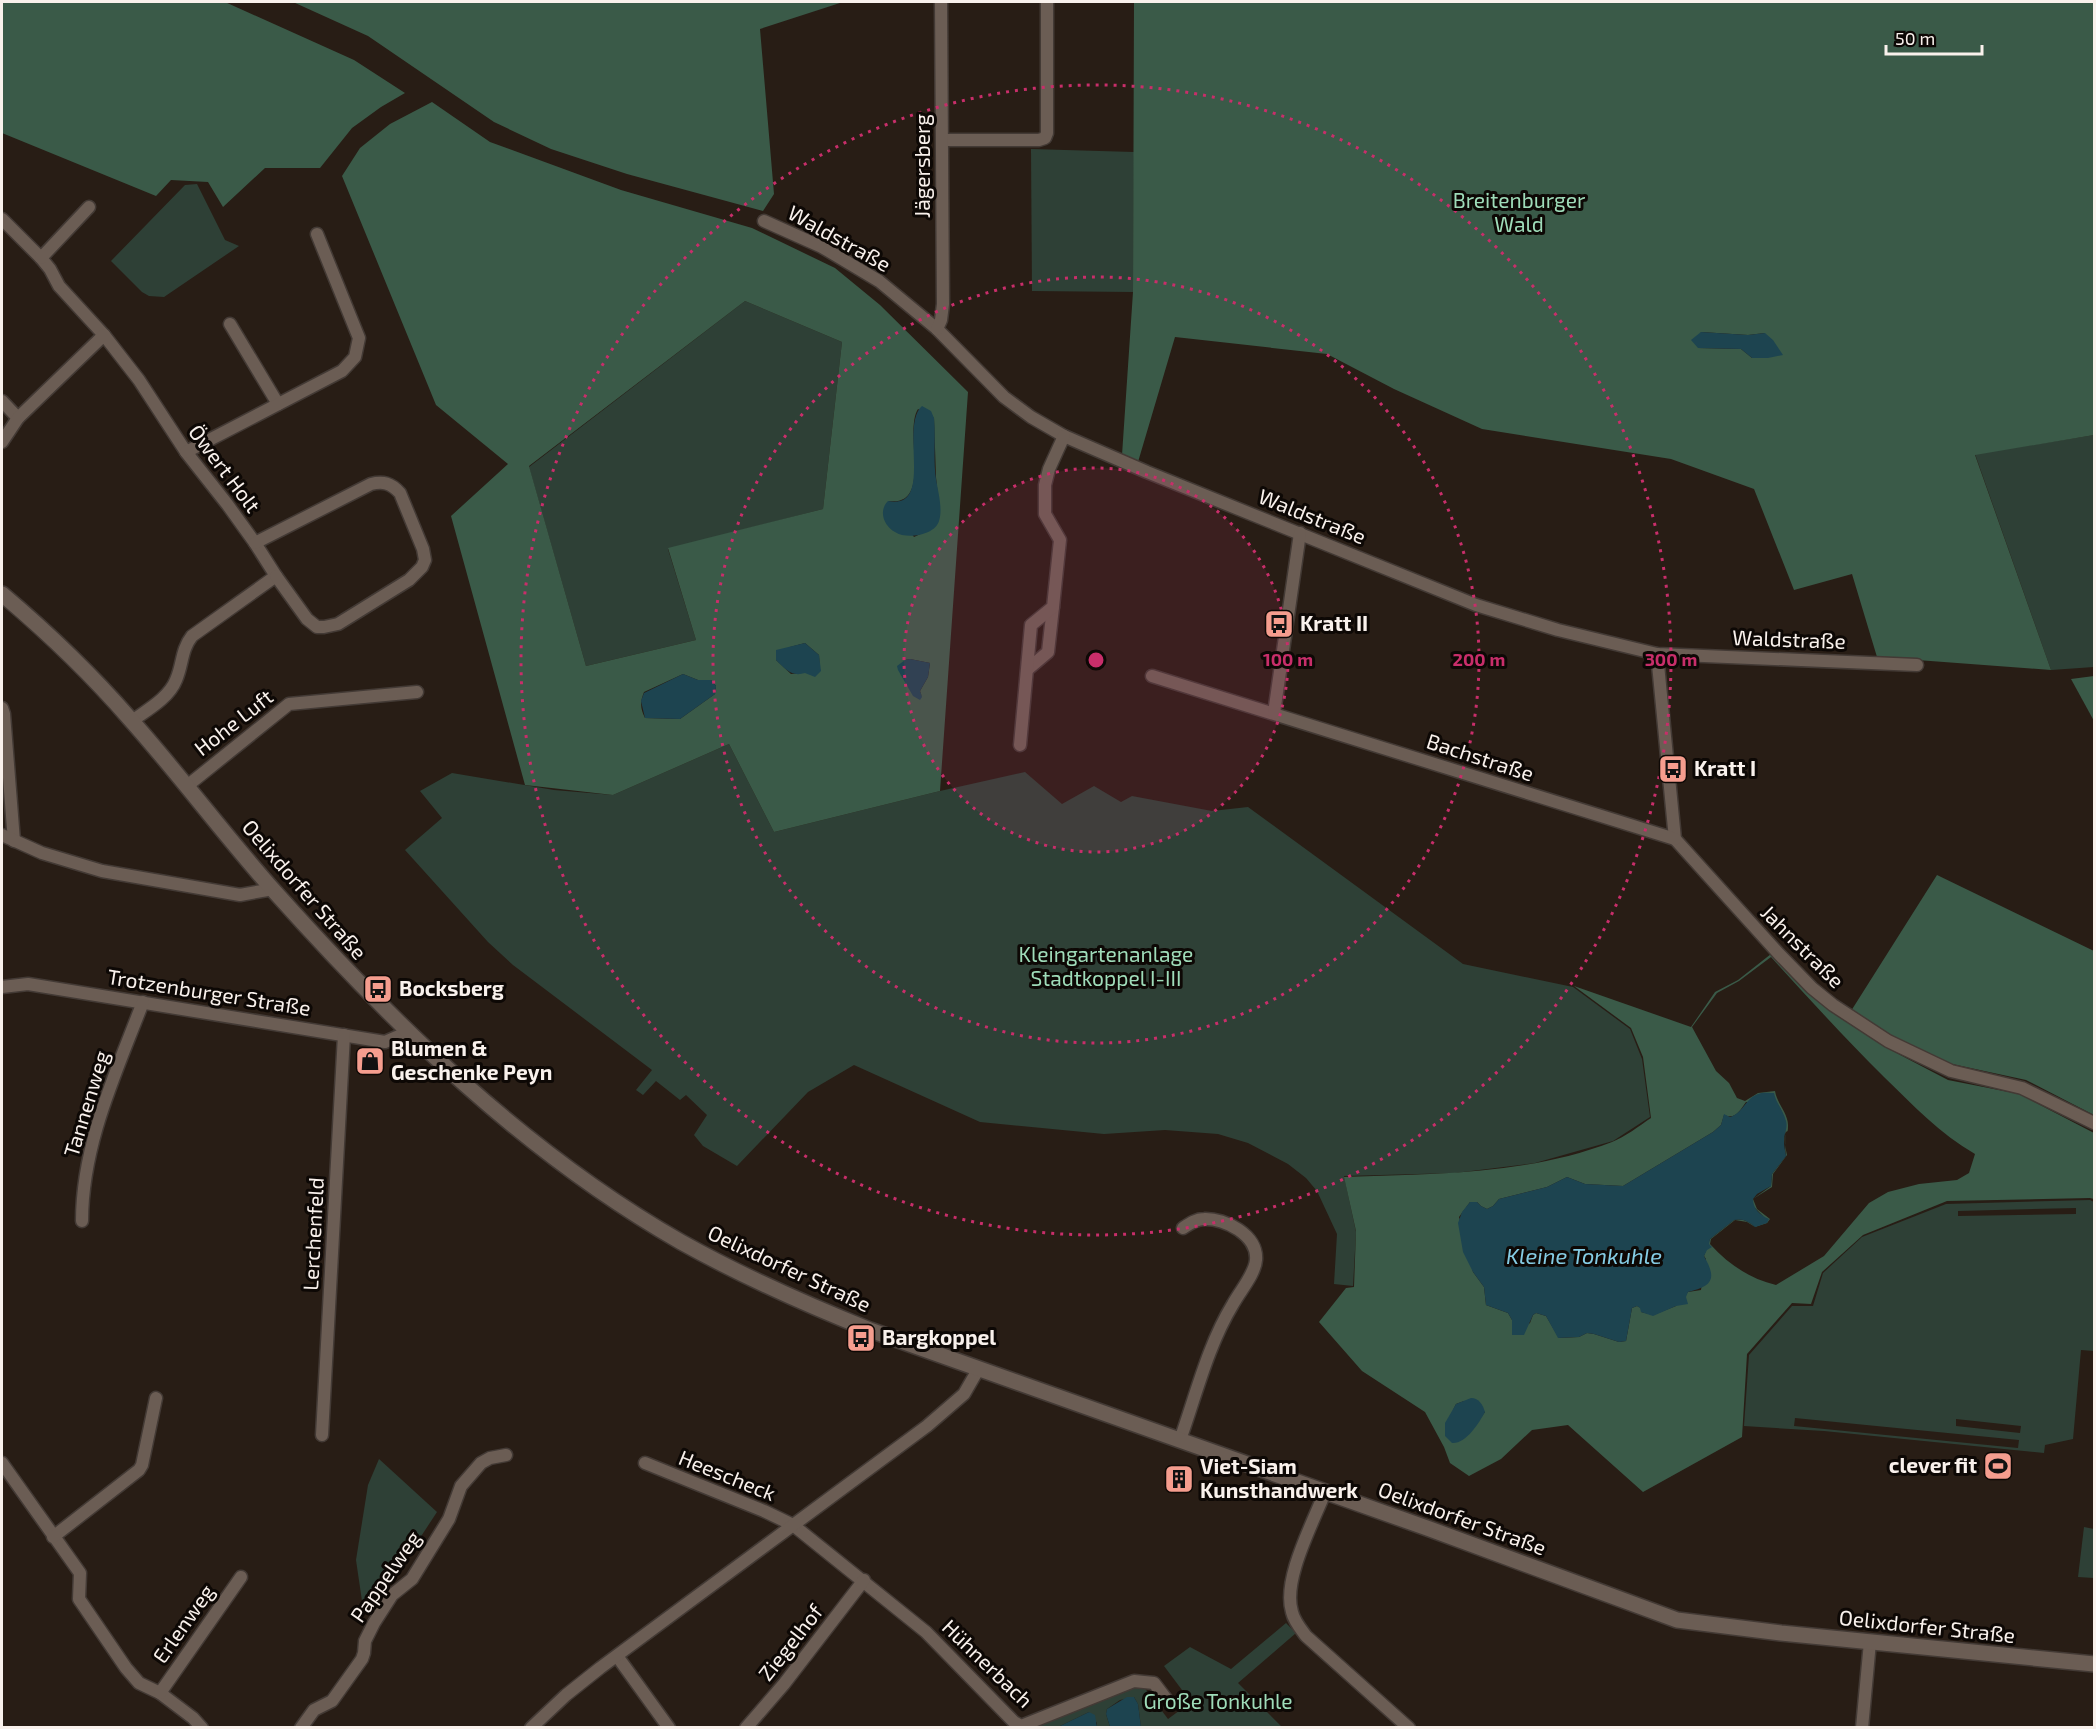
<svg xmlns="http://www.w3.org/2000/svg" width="2096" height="1729" viewBox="0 0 2096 1729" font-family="'Exo 2',sans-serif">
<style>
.green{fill:#2e4036;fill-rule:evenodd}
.forest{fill:#3a5a48;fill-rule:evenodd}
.water{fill:#1d4450}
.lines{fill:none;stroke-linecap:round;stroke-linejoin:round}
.minor-casing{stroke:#433a35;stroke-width:15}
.tertiary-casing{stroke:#433a35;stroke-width:18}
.minor{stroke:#6b5d54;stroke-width:12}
.tertiary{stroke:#6b5d54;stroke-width:15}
.ring{fill:none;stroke:#c82e6a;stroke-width:3;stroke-dasharray:3 6}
.labels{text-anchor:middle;stroke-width:6;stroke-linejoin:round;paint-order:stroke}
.street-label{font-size:21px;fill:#f9f1ec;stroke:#0d0805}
.park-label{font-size:21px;fill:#9fdcb9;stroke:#0d0805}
.poi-label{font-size:21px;font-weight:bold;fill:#f9f1ec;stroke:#0d0805;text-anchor:start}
.water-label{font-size:22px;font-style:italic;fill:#85cce4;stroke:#0d0805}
.centre{fill:#c82e6a;stroke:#0d0805;stroke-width:3}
.ring-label{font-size:18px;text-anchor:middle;font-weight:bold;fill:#c82e6a;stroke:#0d0805;stroke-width:6;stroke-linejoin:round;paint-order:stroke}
</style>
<rect width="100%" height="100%" fill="#281d15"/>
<!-- green -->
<g class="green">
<polygon points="1031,149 1134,152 1133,292 1032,291"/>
<polygon points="197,184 225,240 239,246 164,297 149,296 142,292 111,261 185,185"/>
<polygon points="745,301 842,342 823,509 668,549 696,640 586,666 529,467"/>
<polygon points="2094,435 2094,667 2051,670 1975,454"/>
<polygon points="729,744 774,832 940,791 1025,772 1062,804 1094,786 1121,802 1132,796 1212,811 1248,807 1463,964 1573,987 1630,1029 1642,1059 1650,1117 1613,1141 1535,1163 1455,1173 1344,1176 1356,1232 1353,1286 1334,1284 1337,1234 1317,1191 1306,1178 1288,1164 1248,1143 1218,1134 1165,1130 1104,1134 980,1122 854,1065 808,1092 737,1166 703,1146 694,1135 707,1115 686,1095 680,1100 656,1081 643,1095 636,1090 652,1070 513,965 488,942 405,850 442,818 420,791 452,773 554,790 613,795"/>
<path d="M2090,1200L2094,1202V1351L2081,1350L2073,1439L2045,1445L2044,1453L1824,1431L1744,1426L1749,1355L1792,1306H1813L1823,1273L1862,1237L1946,1204ZM2076,1208V1214L1958,1216V1211ZM1795,1418L2019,1440L2018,1448L1794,1426ZM1956,1419L2021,1426L2020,1433L1956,1426Z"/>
<polygon points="379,1459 437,1512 372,1611 362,1601 356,1560 368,1485"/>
<polygon points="2084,1527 2094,1529 2094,1578 2078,1577"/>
<polygon points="1286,1623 1296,1633 1238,1683 1282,1727 1141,1727 1138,1704 1134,1697 1120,1700 1107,1709 1106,1714 1110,1727 1097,1727 1097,1723 1089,1712 1058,1727 1029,1728 1134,1684 1144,1687 1168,1719 1191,1702 1164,1666 1190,1647 1231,1669"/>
</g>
<!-- forest -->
<g class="forest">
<polygon points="2,2 225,2 354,60 405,93 381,107 352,128 320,168 265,168 223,207 208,182 171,180 156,196 2,133"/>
<polygon points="293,2 843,2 760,29 774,194 763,211 627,174 551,149 494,122 368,36"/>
<path d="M1134,2H2094V435L1975,455L2051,670L1877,657L1852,574L1794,590L1754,489L1671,459L1482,429L1394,389L1327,354L1175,337L1138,462L1122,455L1133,292ZM1701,332L1748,335L1765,333L1752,358L1741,349L1698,348Z"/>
<path d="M432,102L490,142L621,190L752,228L835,268L880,305L968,392L940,791L774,832L729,744L613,795L525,785L451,516L508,464L436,405L342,176L360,148L390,124ZM745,301L842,342L823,509L668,548L696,640L586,666L529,466ZM918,409L934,418L936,477L940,516L927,531L914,537L888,501C934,507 903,433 918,409ZM805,643L819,655L820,671L791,674L776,660L790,647ZM910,659L930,663L928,677L920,691L922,697L905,660ZM683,674L698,680H711L716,686L715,694L680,719L645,718C640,708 640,702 644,692Z"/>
<polygon points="2094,676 2094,721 2071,679"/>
<polygon points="1937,875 2094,951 2094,1115 2026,1080 1952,1064 1890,1035 1851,1011"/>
<path d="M1771,954L1832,1010L1885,1047L1948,1080L2019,1094L2094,1133V1199L2090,1198L1947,1201L1863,1235L1822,1272L1811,1304L1792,1303L1747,1354L1742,1437L1643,1492L1568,1425L1532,1430L1501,1459L1469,1476L1450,1463L1444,1447L1425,1412L1362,1371L1319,1322L1346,1288L1354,1287L1356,1231L1344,1177C1434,1174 1526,1175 1612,1142C1625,1137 1639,1126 1651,1118L1643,1057L1631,1028L1574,986L1691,1027L1715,992L1738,980ZM1771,957C1808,998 1845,1038 1884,1077C1913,1105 1940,1134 1975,1154L1969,1173L1957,1180L1919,1184L1888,1192L1869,1203L1824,1256L1776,1285C1750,1279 1728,1264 1710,1244L1711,1239L1735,1220L1747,1222L1755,1227L1767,1223L1770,1219L1757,1209L1753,1199L1772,1187L1773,1174L1787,1155C1786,1150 1784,1142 1785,1136C1786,1128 1788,1135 1788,1127C1789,1114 1777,1104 1775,1091L1758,1093L1745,1101L1737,1098L1729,1083L1716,1071L1692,1027L1717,993L1739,981ZM1746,1102H1776C1790,1120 1783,1135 1786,1156L1772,1174L1771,1186L1753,1199V1206L1763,1216L1755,1227C1749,1222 1743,1218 1734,1220L1710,1239L1704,1256L1706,1259L1701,1290L1688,1292L1676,1306L1653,1315L1641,1312V1308L1637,1306L1632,1308L1626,1341L1619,1342L1594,1334L1587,1333L1579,1337L1559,1338L1546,1316L1536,1313L1533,1315L1530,1323L1512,1335V1320L1508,1313L1486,1305L1484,1287L1473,1272L1459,1217L1470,1202H1477L1481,1206L1487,1209L1493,1206L1499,1199L1547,1187L1567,1177L1585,1184L1623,1186L1713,1132L1721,1125L1724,1115C1736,1120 1740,1110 1746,1102ZM1464,1401L1485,1412L1471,1431L1453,1410L1456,1404Z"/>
</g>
<!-- water -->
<g class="water">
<polygon points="1701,332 1748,335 1765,333 1773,340 1783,355 1768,358 1752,358 1741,349 1698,348 1691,340"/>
<path d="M922,406L931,411L934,418C936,438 933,459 936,479C938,492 943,508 939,521C935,535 907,540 895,532C884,526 878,511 888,501C935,510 899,426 922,406Z"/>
<path d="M805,643L819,655L821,671L815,677L805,673C792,677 786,670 776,660V650Z"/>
<polygon points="910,659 930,663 928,677 920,691 922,697 920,700 913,696 898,670 897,666 905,660"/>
<polygon points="683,674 698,680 711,680 716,686 715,694 680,719 645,718 641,701 644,693"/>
<path d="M1774,1093C1776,1103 1783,1110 1786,1121C1788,1128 1784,1133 1784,1141C1784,1146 1785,1151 1786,1156L1772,1174L1771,1186L1757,1194L1753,1199C1753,1209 1760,1215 1769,1219L1767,1223L1755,1227C1749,1222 1743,1218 1734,1220L1710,1239L1709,1244L1712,1247L1707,1250L1704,1256C1717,1279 1713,1286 1688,1292L1686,1297L1688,1304L1676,1306L1653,1316L1641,1312L1640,1308L1637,1306L1632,1308L1626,1341L1619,1342L1594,1334L1587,1333L1579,1337L1558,1338L1546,1316L1536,1313L1533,1315L1524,1335H1512V1320L1508,1313L1486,1305L1484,1287L1473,1272L1463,1252L1458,1223L1462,1212L1470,1202H1477L1481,1206L1487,1209L1493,1206L1499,1199L1547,1187L1567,1177L1585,1184L1623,1186L1713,1132L1721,1125L1724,1114L1730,1117C1742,1114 1746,1098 1758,1094C1762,1092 1770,1093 1774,1093Z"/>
<path d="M1471,1398C1479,1398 1483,1405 1485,1412C1479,1423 1466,1444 1452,1443L1445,1436V1423L1456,1404Z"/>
<polygon points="1127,1697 1134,1697 1138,1704 1141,1727 1110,1727 1106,1714 1107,1709"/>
<polygon points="1089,1712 1095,1715 1097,1727 1058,1727"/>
</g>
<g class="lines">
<!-- minor casing -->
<g class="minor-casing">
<g id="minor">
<polyline points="943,140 1039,140 1045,138 1047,133 1047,2"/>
<polyline points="2,219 41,258 50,269 59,286 104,335"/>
<polyline points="764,221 822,247 879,281 937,329 1004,397 1031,417 1064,436 1147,472 1476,605 1558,630 1657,654 1917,665"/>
<polyline points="41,258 89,207"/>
<polyline points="230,324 278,404"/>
<polyline points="937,329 941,320 943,304 941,2"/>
<polyline points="2,401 18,418"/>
<path d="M2,442L18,418L104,335L139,380L186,452L227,504L255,543L276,576L192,636C181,650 183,664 176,680C169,698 147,710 132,721"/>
<polyline points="186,452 342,371 355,357 359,338 317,234"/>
<path d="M255,543L371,484C383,481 391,483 400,493L423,549L425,560L422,567L409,580L338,624L324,627H317L307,619L276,576"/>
<polyline points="1657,654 1675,839 1779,954 1812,988 1833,1005 1888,1041 1951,1071 2022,1088 2094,1123"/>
<polyline points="1028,669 1048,652 1053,607"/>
<polyline points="1152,676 1675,839"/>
<polyline points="2,708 4,714 14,841"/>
<polyline points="1274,713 1300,533"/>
<polyline points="1020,745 1031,625 1053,607 1060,540 1045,514 1045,485 1049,469 1064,436"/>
<polyline points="187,786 289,704 417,692"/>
<polyline points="2,835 42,853 102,871 240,895 273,889"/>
<polyline points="2,987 28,984 385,1042 408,1032"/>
<path d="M82,1221C82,1144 116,1073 143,1002"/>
<polyline points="322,1435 344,1035"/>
<path d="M1180,1440C1196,1395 1208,1345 1233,1304C1240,1291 1255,1274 1256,1260C1258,1235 1225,1218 1204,1219C1196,1219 1189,1224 1183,1228"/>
<polyline points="2,1463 80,1573 79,1599 126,1668 139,1683 160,1693 193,1718 202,1728"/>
<polyline points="645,1463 764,1511 793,1525 926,1632 1014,1722 1021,1726 1134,1681 1154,1683 1170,1704"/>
<path d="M1325,1492C1313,1523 1282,1580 1292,1612C1294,1621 1300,1628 1306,1636L1409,1728"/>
<polyline points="53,1537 139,1470 142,1465 156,1398"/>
<polyline points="617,1656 669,1728"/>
<polyline points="160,1693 241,1577"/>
<polyline points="301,1728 314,1710 332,1701 362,1659 364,1653 365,1641 374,1623 392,1595 412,1579 449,1519 461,1486 481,1463 490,1458 506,1455"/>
<polyline points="531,1728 566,1695 600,1668 927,1426 964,1394 979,1368"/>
<polyline points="746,1728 784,1684 864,1580"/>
<polyline points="1862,1728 1870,1642"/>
</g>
</g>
<!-- tertiary casing -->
<g class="tertiary-casing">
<path id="tertiary" d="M2,594C47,632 91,674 130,719C180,775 225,836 275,892C394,1025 525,1153 681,1242C742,1276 805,1304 870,1330L1427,1528L1677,1620L1781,1633L2094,1664"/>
</g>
<!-- minor -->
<use href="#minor" class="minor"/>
<!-- tertiary -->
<use href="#tertiary" class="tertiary"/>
</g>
<!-- distance rings -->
<circle cx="1096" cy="660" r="192" fill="#c82e6a" fill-opacity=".12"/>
<g class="ring">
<circle cx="1096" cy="660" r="192"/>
<circle cx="1096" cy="660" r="383"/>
<circle cx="1096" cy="660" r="575"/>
</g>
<!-- icons -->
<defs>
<g id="bus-square" transform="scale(1.5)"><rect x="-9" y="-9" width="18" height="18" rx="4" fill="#f59d8e" stroke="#0d0805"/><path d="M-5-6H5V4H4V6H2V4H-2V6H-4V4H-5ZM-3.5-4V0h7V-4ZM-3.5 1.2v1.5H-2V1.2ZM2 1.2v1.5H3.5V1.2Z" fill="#111"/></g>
<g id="shop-square" transform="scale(1.5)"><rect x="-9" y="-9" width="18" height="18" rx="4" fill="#f59d8e" stroke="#0d0805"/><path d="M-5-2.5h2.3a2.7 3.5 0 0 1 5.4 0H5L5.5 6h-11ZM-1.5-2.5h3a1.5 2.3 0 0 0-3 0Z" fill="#111"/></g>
<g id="stadium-square" transform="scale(1.5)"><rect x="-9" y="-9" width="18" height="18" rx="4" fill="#f59d8e" stroke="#0d0805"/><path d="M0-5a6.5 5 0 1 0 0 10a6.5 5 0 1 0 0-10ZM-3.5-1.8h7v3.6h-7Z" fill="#111"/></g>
<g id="building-square" transform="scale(1.5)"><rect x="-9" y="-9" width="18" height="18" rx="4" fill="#f59d8e" stroke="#0d0805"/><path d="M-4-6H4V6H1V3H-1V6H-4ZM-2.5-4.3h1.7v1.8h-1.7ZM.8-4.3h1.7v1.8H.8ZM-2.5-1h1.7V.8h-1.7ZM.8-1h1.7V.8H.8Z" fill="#111"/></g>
</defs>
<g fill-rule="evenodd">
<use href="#bus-square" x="1279" y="624"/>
<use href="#bus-square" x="1673" y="769"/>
<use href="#bus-square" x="378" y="989"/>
<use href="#shop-square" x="370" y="1061"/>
<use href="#bus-square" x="861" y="1338"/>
<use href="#stadium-square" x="1998" y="1466"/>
<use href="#building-square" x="1179" y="1479"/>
</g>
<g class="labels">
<!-- street labels -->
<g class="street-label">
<text transform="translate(923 166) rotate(-90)" y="7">Jägersberg</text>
<text transform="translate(839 239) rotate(29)" y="7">Waldstraße</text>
<text transform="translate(224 469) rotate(53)" y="7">Öwert Holt</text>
<text transform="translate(1312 517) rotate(22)" y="7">Waldstraße</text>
<text transform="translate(1789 640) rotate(2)" y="7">Waldstraße</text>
<text transform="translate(234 723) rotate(-38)" y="7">Hohe Luft</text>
<text transform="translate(1480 758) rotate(18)" y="7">Bachstraße</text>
<text transform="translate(304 890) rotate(49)" y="7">Oelixdorfer Straße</text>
<text transform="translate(1802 947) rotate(45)" y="7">Jahnstraße</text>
<text transform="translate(209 993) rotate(9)" y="7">Trotzenburger Straße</text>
<text transform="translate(87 1104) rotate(-73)" y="7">Tannenweg</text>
<text transform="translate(314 1234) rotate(-87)" y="7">Lerchenfeld</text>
<text transform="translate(789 1269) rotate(25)" y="7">Oelixdorfer Straße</text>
<text transform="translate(727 1476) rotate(22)" y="7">Heescheck</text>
<text transform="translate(1462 1519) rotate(20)" y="7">Oelixdorfer Straße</text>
<text transform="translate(386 1577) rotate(-55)" y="7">Pappelweg</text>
<text transform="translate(184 1624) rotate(-55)" y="7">Erlenweg</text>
<text transform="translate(1927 1627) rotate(6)" y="7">Oelixdorfer Straße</text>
<text transform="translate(791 1643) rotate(-52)" y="7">Ziegelhof</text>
<text transform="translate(987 1664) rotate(44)" y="7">Hühnerbach</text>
</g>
<!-- park labels -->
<g class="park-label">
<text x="1519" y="208">Breitenburger<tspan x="1519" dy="24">Wald</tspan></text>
<text x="1106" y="962">Kleingartenanlage<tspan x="1106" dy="24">Stadtkoppel I-III</tspan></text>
<text x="1218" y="1709">Große Tonkuhle</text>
</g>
<!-- poi labels -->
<g class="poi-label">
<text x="1300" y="631">Kratt II</text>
<text x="1694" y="776">Kratt I</text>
<text x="399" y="996">Bocksberg</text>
<text x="391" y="1056">Blumen &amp;<tspan x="391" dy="24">Geschenke Peyn</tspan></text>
<text x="882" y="1345">Bargkoppel</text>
<text x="1977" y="1473" text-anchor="end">clever fit</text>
<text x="1200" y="1474">Viet-Siam<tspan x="1200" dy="24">Kunsthandwerk</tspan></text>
</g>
<!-- water labels -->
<g class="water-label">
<text x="1584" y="1264">Kleine Tonkuhle</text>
</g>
</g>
<circle cx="1096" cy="660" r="9" class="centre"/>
<g class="ring-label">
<text x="1288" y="666">100 m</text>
<text x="1479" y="666">200 m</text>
<text x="1671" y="666">300 m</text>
</g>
<!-- border -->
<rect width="2096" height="1729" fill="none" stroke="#f9f1ec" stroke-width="6"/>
<!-- scale -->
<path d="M1886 45v9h96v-9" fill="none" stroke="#f9f1ec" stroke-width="3"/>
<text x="1895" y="45" font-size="18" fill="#f9f1ec" stroke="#0d0805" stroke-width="4.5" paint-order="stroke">50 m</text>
</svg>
